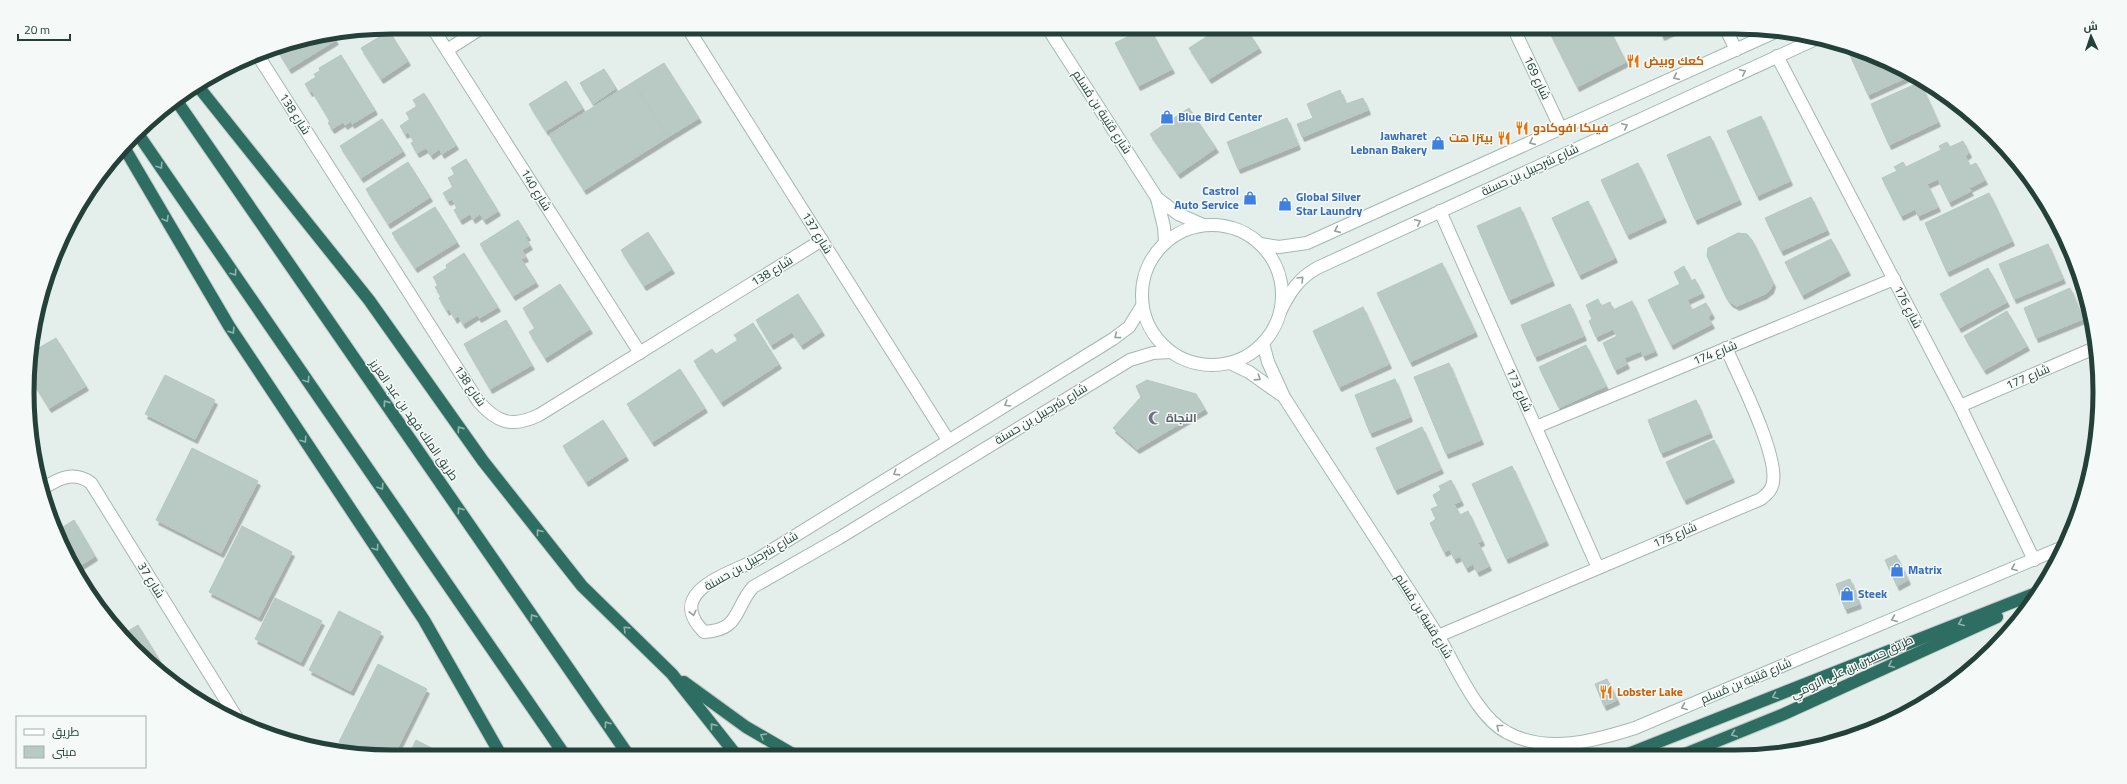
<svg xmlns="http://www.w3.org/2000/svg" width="2127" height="784" viewBox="0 0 2127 784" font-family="'Titillium Web',Cairo,sans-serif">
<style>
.building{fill:#b9c9c3;stroke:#b6c8c1;filter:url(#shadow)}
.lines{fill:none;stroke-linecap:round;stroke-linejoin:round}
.street-casing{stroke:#a6b6b1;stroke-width:14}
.secondary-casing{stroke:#a2bab2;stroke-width:14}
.highway-casing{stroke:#c1cac8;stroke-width:14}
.street{stroke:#fff;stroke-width:12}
.secondary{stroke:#fff;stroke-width:12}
.highway{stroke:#2e6d62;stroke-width:12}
.oneway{stroke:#91a09c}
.oneway2{stroke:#92b4ad}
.labels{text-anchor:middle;stroke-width:3;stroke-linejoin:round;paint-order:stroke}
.food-label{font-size:12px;font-weight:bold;fill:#c56008;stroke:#f5faf8;text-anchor:start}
.street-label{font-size:12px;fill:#234039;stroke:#f5faf8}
.shop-label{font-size:12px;font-weight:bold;fill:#366cbe;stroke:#f5faf8;text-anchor:start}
.worship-label{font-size:12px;font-weight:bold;fill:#5b616d;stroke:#f5faf8;text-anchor:start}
.rim{fill:none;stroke:#234039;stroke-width:5}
</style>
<defs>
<filter id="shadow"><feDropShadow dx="2.5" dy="4.5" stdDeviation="0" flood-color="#0004"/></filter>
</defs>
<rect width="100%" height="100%" fill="#e4eeea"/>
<!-- building -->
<g class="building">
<polygon points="1147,27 1149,27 1172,69 1138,86 1115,43"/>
<polygon points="1222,27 1245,27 1259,48 1209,79 1189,48"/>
<polygon points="1563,27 1608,27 1626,62 1577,87 1550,33"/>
<polygon points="1658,27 1681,27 1662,36"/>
<polygon points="389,31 408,61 381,79 361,48"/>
<polygon points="334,37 336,40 289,69 275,46"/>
<polygon points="1859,51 1897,65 1912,75 1868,95 1850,55"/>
<polygon points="341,55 375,110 352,124 351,121 345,125 343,122 332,129 328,123 330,121 312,91 310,92 305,84 316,77 314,74 320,71 319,68"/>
<polygon points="664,63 699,118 668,137 633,82"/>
<polygon points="604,69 616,88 593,104 580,83"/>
<polygon points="566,81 583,108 546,131 529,104"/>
<polygon points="633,82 668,137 584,190 549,135"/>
<polygon points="1920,82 1938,122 1889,145 1871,104"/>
<polygon points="1340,90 1346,104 1363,98 1368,110 1302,137 1297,124 1313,118 1307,104"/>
<polygon points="424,93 456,145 442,154 439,149 431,155 426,148 417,153 411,143 414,141 408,132 405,134 400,126 410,119 406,113 417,106 413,100"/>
<polygon points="1189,108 1216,148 1178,174 1150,134"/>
<polygon points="1761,116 1790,181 1757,196 1727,131"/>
<polygon points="1287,118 1298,145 1238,169 1227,142"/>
<polygon points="382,119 403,151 361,178 340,146"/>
<polygon points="1710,136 1739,200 1695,220 1667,155"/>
<polygon points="1963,141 1969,153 1965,156 1970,166 1976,163 1985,180 1969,188 1971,191 1949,202 1938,179 1927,184 1938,207 1918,216 1915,209 1901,216 1882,178 1897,171 1894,167 1903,162 1906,167 1941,150 1939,146 1947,142 1950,147"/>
<polygon points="466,159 498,211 484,220 480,214 473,219 470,214 460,220 454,210 457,208 452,199 448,201 443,193 453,187 448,178 455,174 451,168"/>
<polygon points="408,162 430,197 388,224 366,189"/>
<polygon points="1638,163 1664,218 1627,235 1601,180"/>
<polygon points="1989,193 2012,241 1947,272 1925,223"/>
<polygon points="1811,197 1827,230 1781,251 1765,218"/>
<polygon points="1588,201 1615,258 1579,275 1552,218"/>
<polygon points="435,207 457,242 415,268 392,233"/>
<polygon points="1520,207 1552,281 1509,300 1477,226"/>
<polygon points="518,220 528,236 525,237 530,245 522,250 526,257 521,259 536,282 513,296 480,244"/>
<polygon points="648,232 672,269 644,286 621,250"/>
<polygon points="1738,233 1747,234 1752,240 1773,283 1771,289 1765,294 1737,306 1730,302 1725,295 1707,256 1708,248"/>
<polygon points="1831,239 1848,271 1802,295 1785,262"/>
<polygon points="2048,244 2063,279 2014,299 1999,264"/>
<polygon points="464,253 498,307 479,318 477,315 463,324 458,316 455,319 449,309 447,311 439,298 441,296 435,287 438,285 433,277 447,268 446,265"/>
<polygon points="1442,263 1475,332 1410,362 1377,293"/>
<polygon points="1684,266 1691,281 1695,279 1702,293 1687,300 1692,310 1706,303 1712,314 1708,317 1712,324 1671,345 1648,300 1680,284 1674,272"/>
<polygon points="1988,268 2007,302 1959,328 1940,294"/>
<polygon points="560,284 590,329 545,358 529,332 535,328 523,308"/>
<polygon points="2070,288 2083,319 2036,338 2024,308"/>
<polygon points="798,294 822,331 801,345 792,332 771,345 756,320"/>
<polygon points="1598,299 1601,306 1610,302 1613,310 1632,301 1655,351 1643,356 1641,351 1624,358 1627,364 1615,370 1603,343 1617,336 1613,329 1596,337 1589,321 1592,319 1586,305"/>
<polygon points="1570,304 1584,336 1535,357 1521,325"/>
<polygon points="1363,307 1389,364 1339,387 1313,331"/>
<polygon points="2007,311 2027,346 1984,370 1964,336"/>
<polygon points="506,320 532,365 490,389 464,344"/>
<polygon points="753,323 779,364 721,402 694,361 712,349 716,354 738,340 734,335"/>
<polygon points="56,338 86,386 49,408 31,379 30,353"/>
<polygon points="1586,345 1606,386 1559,408 1539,367"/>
<polygon points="1449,363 1481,440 1446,454 1414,377"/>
<polygon points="680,369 705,408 652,442 627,404"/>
<polygon points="165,375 215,400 195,439 145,414"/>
<polygon points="1395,379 1410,417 1370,433 1355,395"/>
<polygon points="1147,380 1196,394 1205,409 1137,449 1113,428 1141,397 1136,386"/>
<polygon points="1696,400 1710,433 1661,453 1648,420"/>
<polygon points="603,420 626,456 586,482 563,446"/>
<polygon points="1422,427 1441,469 1395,490 1376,448"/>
<polygon points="1714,440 1732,478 1684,500 1666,462"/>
<polygon points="192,448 258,481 221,553 156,520"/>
<polygon points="1512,466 1546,541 1506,559 1472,484"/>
<polygon points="1451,480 1461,501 1454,504 1460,515 1468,511 1482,541 1478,543 1489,566 1477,572 1473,564 1466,568 1460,556 1454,559 1450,549 1444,552 1430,523 1436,519 1431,509 1438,506 1433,495 1441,490 1439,486"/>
<polygon points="74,520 95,556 75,569 55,532"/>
<polygon points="242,526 292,552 259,617 209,592"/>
<polygon points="1896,555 1908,580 1897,586 1885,560"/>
<polygon points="1850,579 1859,604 1845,609 1836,584"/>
<polygon points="91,591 102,610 88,595 88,593"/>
<polygon points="275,598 322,621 301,662 255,639"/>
<polygon points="339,611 381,632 351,691 309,670"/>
<polygon points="138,625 168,674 165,676 125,633"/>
<polygon points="378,664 427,689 393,757 360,753 339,742"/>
<polygon points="1607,679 1617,700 1604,706 1595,684"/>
<polygon points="416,740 449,757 408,757"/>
</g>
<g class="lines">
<!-- street casing -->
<g class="street-casing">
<g id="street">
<polyline points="432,27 640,353"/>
<polyline points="687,27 948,440"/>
<polyline points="1513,27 1561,129"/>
<polyline points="1725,27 1736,50"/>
<polyline points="447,50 483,27"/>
<path d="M257,54L478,401C497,423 512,428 539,415L822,240"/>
<polyline points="1777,56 1960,406 2034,560"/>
<polyline points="1440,211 1598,568"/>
<path d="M1142,306L1129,327L1113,339L756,560C728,574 664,592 704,632C741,630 734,608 753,587L839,538L1130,360L1153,353L1170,352"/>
<polyline points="1960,406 2097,347"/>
<polyline points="1536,427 1894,279"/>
<path d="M42,489C58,479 73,470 91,483L240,723"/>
<path d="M1438,636L1761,499C1767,494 1772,490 1773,482C1778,454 1739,377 1726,348"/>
</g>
</g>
<!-- secondary casing -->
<g class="secondary-casing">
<g id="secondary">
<polyline points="1047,27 1157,198 1178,214 1203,225"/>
<polyline points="1157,198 1164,227 1165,242"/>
<circle cx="1212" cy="295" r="70"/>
<polyline points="1260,244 1279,247 1307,243 1775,32"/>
<path d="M1280,312C1289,293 1299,278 1317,268L1818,38"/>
<path d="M1263,343L1268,362L1284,397C1335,477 1388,556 1438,636C1456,665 1477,718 1508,733C1548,754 1594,741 1635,728L2063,547"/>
<polyline points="1230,363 1249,372 1280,394"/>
</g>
</g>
<!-- highway casing -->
<g class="highway-casing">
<g id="highway">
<polyline points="197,85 369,300 483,461 582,586 672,674 737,756"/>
<polyline points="176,100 629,756"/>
<polyline points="138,134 566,757"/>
<polyline points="125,149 229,326 424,620 502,757"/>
<polyline points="684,682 746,727 796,756"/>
<polyline points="1628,754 2036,593"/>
<polyline points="1685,754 1784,714 1997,617"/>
</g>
</g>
<!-- street -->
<use href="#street" class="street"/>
<!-- secondary -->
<use href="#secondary" class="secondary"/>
<!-- highway -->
<use href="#highway" class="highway"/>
</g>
<!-- one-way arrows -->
<defs><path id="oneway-chevron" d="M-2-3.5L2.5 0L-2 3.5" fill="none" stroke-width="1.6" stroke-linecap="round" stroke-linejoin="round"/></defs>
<g class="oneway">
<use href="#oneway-chevron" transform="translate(1743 72) rotate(-25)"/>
<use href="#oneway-chevron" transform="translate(1676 77) rotate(156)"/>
<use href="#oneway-chevron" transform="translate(1625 126) rotate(-25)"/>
<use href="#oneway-chevron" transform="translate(1532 142) rotate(156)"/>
<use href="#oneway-chevron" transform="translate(1418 222) rotate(-25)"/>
<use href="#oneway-chevron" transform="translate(1337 230) rotate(156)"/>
<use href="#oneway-chevron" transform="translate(1301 279) rotate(-45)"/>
<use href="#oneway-chevron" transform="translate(1117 336) rotate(143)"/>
<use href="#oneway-chevron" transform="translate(1258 378) rotate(33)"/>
<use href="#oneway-chevron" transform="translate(1007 404) rotate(149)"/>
<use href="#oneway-chevron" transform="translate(896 473) rotate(148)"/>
<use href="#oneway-chevron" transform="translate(2014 568) rotate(157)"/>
<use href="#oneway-chevron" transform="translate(693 613) rotate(77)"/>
<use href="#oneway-chevron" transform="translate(1894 619) rotate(157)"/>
<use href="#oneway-chevron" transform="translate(1684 707) rotate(157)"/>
<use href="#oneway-chevron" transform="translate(1499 727) rotate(-141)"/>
</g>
<g class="oneway2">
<use href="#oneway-chevron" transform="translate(160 166) rotate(56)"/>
<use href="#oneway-chevron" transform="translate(166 219) rotate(60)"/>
<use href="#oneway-chevron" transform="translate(234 273) rotate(56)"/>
<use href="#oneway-chevron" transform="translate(232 331) rotate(57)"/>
<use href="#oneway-chevron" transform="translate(307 380) rotate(56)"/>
<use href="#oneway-chevron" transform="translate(386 403) rotate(-125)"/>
<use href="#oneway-chevron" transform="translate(460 429) rotate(-125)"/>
<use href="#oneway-chevron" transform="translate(304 440) rotate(56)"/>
<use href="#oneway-chevron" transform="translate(381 487) rotate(56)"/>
<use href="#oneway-chevron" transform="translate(460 510) rotate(-125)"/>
<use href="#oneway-chevron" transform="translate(539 532) rotate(-128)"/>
<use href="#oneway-chevron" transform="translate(376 548) rotate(56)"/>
<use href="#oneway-chevron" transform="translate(533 617) rotate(-125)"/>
<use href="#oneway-chevron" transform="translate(1961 623) rotate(158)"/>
<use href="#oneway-chevron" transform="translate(626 629) rotate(-136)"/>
<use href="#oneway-chevron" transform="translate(1891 665) rotate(155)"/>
<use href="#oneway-chevron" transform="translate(1775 696) rotate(158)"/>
<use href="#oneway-chevron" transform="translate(607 724) rotate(-125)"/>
<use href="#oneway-chevron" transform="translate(713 726) rotate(-128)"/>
<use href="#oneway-chevron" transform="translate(1734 734) rotate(158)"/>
<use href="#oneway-chevron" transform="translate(763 736) rotate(-150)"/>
</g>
<!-- icons -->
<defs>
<g id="restaurant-bare" transform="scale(1.08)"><path d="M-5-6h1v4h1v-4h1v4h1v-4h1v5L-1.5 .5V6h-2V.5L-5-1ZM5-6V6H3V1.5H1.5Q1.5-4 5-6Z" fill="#e8710a" stroke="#f5faf8" stroke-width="2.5" paint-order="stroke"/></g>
<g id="shop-bare" transform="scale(1.08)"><path d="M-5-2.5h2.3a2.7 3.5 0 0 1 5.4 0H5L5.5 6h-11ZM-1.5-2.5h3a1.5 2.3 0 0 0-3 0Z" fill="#3f7fe0" stroke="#f5faf8" stroke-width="2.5" paint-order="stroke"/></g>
<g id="mosque-bare" transform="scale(1.08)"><path d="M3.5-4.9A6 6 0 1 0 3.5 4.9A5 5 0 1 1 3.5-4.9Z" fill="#6b7280" stroke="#f5faf8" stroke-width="2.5" paint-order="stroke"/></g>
</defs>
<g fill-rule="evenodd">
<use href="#restaurant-bare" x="1633" y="61"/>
<use href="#shop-bare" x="1167" y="117"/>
<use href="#restaurant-bare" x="1522" y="128"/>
<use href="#restaurant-bare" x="1504" y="138"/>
<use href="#shop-bare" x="1438" y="143"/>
<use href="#shop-bare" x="1250" y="198"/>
<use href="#shop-bare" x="1285" y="204"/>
<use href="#mosque-bare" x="1155" y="418"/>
<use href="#shop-bare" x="1897" y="570"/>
<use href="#shop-bare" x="1847" y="594"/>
<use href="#restaurant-bare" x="1606" y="692"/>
</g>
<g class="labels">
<!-- food labels -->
<g class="food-label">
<text x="1644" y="65">كعك وبيض</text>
<text x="1533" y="132">فيلكا افوكادو</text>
<text x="1493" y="142" text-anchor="end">بيتزا هت</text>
<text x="1617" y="696">Lobster Lake</text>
</g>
<!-- street labels -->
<g class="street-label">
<text transform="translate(1537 78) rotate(65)" y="4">شارع 169</text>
<text transform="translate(1102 112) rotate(57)" y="4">شارع قتيبة بن مُسلم</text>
<text transform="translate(295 114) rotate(57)" y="4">شارع 138</text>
<text transform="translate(1530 170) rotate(-25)" y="4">شارع شرحبيل بن حسنة</text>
<text transform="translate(536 190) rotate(58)" y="4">شارع 140</text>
<text transform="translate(817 233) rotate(58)" y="4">شارع 137</text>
<text transform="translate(772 271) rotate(-32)" y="4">شارع 138</text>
<text transform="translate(1908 307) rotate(62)" y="4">شارع 176</text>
<text transform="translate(1715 353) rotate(-22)" y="4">شارع 174</text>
<text transform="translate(2028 377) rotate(-23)" y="4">شارع 177</text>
<text transform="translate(470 386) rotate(56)" y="4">شارع 138</text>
<text transform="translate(1519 390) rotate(66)" y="4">شارع 173</text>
<text transform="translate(1041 414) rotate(-31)" y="4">شارع شرحبيل بن حسنة</text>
<text transform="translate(414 420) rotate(55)" y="4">طريق الملك فهد بن عبد العزيز</text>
<text transform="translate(1675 535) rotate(-23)" y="4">شارع 175</text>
<text transform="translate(751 561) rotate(-30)" y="4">شارع شرحبيل بن حسنة</text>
<text transform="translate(151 580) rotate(58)" y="4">شارع 37</text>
<text transform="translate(1424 616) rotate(58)" y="4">شارع قتيبة بن مُسلم</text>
<text transform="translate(1852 667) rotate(-25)" y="4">طريق حسين بن علي الرومي</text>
<text transform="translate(1746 681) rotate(-23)" y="4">شارع قتيبة بن مُسلم</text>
</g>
<!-- shop labels -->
<g class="shop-label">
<text x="1178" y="121">Blue Bird Center</text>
<text x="1427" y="140" text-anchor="end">Jawharet<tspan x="1427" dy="14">Lebnan Bakery</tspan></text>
<text x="1239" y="195" text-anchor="end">Castrol<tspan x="1239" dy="14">Auto Service</tspan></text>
<text x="1296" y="201">Global Silver<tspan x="1296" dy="14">Star Laundry</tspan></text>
<text x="1908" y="574">Matrix</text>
<text x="1858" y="598">Steek</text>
</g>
<!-- worship labels -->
<g class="worship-label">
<text x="1166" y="422">النجاة</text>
</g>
</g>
<!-- crop -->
<path d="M0 0H2127V784H0ZM392 34H1735A358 358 0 0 1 2093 392V392A358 358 0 0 1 1735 750H392A358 358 0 0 1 34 392V392A358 358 0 0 1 392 34Z" fill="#f5faf8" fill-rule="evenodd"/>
<path class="rim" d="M392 34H1735A358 358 0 0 1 2093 392V392A358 358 0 0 1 1735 750H392A358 358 0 0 1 34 392V392A358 358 0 0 1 392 34Z"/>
<!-- legend -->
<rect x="16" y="716" width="130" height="52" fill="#f5faf8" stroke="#a1b0ac"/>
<rect x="24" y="729" width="20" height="6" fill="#ffffff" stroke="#a1b0ac"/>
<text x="52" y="736" font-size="12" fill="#234039">طريق</text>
<rect x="24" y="746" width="20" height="12" fill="#b9c9c3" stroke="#a1b0ac"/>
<text x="52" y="756" font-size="12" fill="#234039">مبنى</text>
<!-- north arrow -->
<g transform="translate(2091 36) rotate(357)" stroke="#f5faf8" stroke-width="3" paint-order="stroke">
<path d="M0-3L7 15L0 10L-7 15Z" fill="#234039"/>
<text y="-6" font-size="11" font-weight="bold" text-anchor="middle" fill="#234039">ش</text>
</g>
<!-- scale -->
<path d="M18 34v6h52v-6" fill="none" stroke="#234039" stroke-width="2"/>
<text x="24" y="34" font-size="12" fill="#234039" stroke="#f5faf8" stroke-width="3" paint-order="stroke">20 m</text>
</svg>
